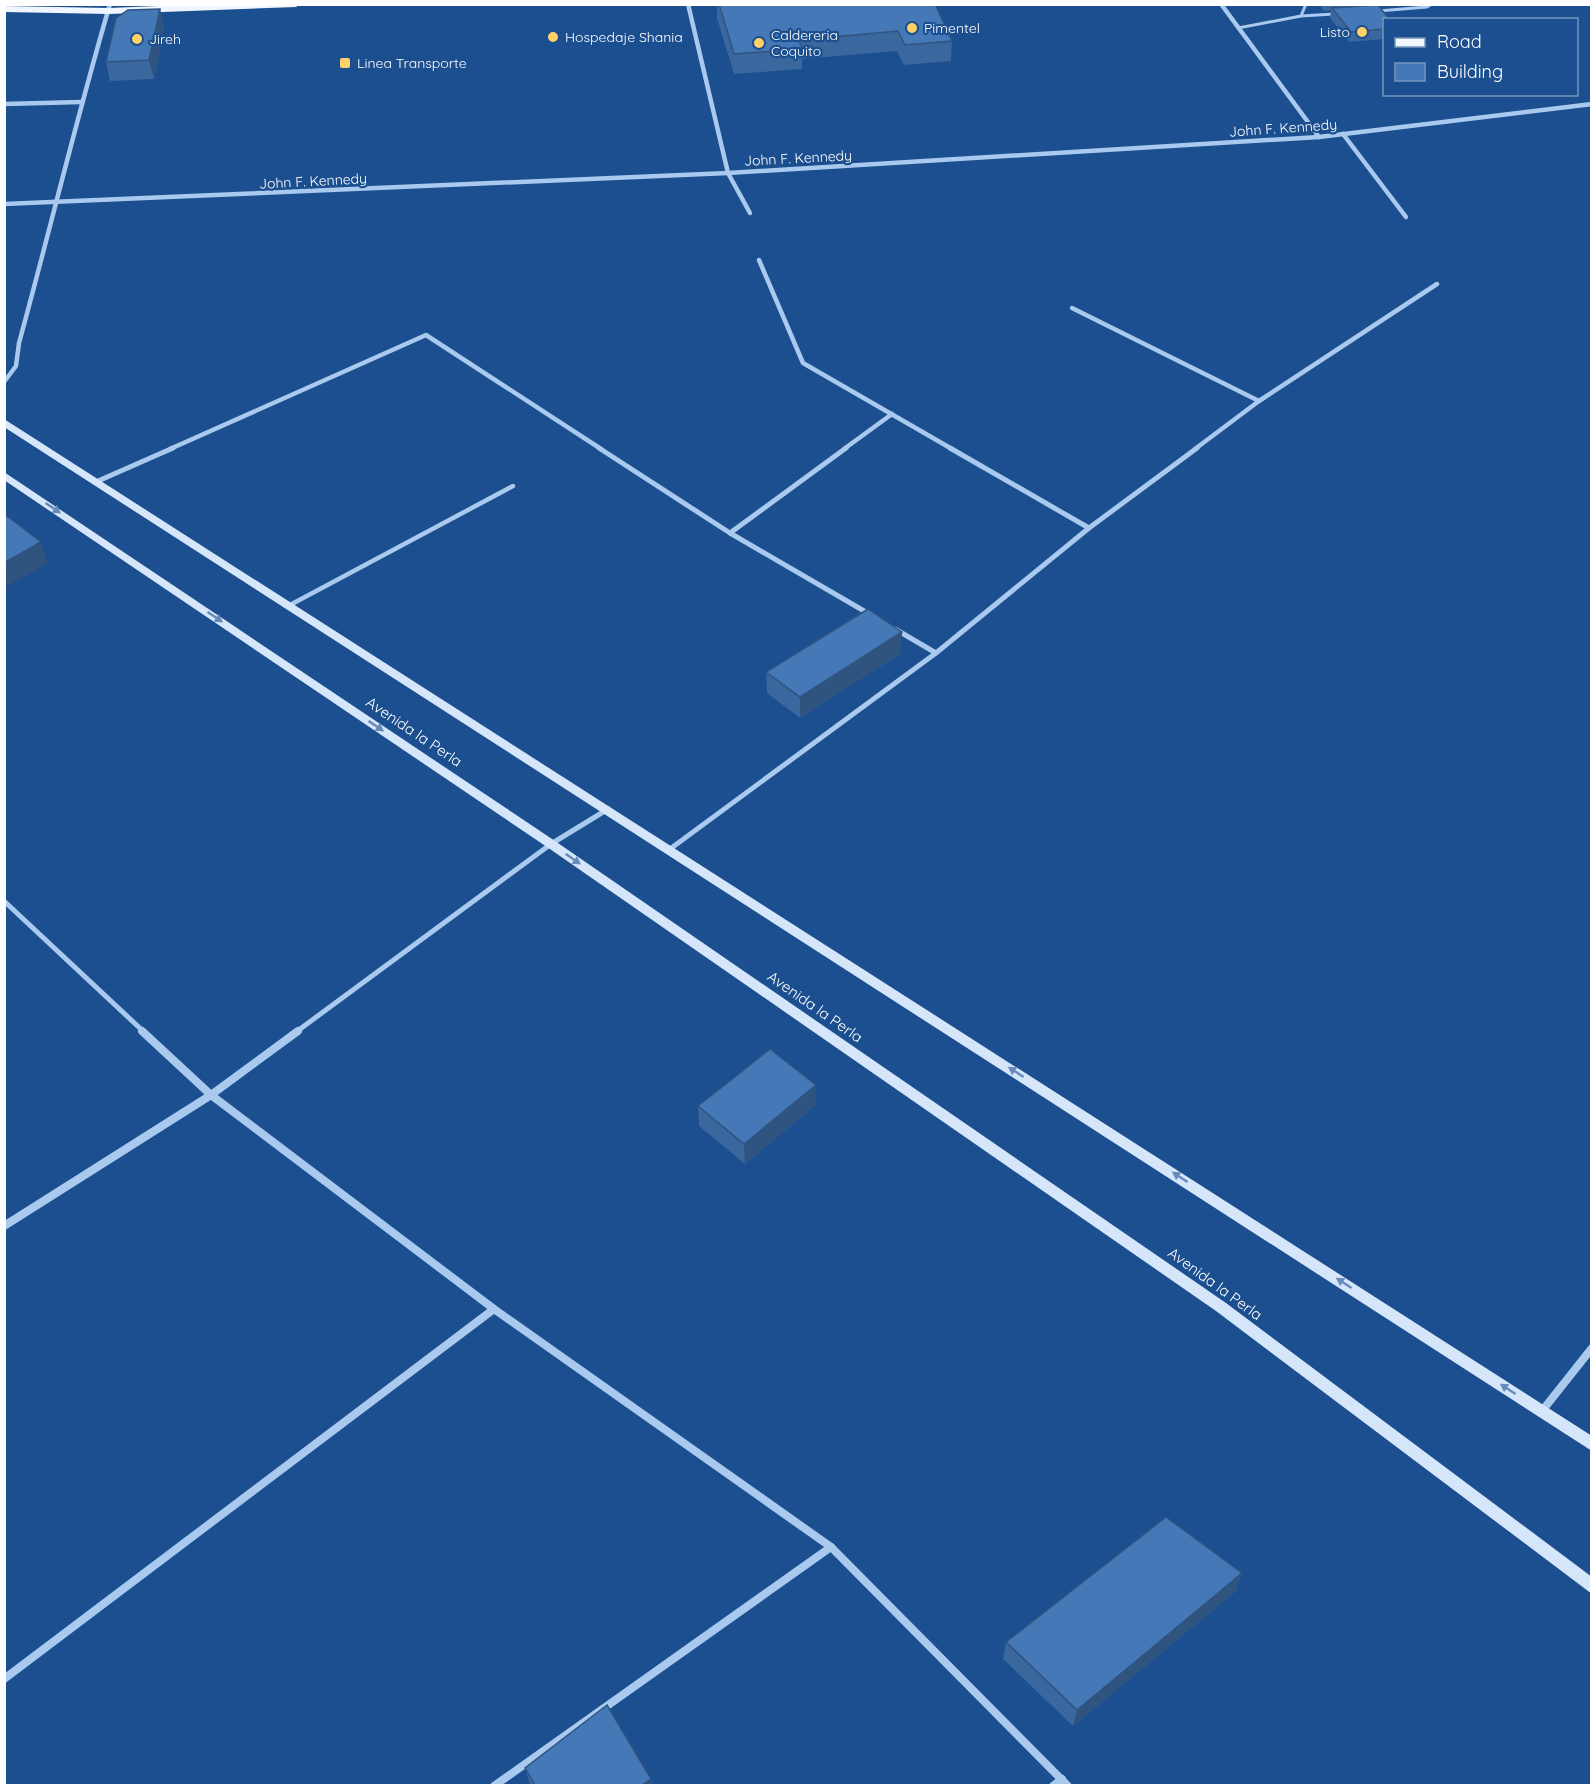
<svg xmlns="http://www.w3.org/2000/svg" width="1596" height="1790" viewBox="0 0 1596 1790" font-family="Quicksand,sans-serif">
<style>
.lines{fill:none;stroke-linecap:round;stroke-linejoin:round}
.lane-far1{stroke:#a9c9ee;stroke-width:3}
.lane{stroke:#a9c9ee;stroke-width:4.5}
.street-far2{stroke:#a9c9ee;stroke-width:4.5}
.street-far1{stroke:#a9c9ee;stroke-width:5}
.street{stroke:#a9c9ee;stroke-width:8}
.secondary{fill:#d6e6fa;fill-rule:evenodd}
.primary{fill:#f0f6ff;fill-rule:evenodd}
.wall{fill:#3a679d}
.shaded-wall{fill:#305480}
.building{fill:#4478b7;stroke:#305480;stroke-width:1.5}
.oneway{fill:#668bba}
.poi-dot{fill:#ffd166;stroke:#1b4f8f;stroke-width:2}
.labels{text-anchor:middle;stroke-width:4.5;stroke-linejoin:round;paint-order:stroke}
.far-poi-label{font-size:14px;fill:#fff;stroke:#1b4f8f;text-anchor:start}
.far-street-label{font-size:14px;fill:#fff;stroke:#1b4f8f}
.street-label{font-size:15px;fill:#fff;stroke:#1b4f8f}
</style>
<rect width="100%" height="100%" fill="#1b4f8f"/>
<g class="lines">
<!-- lane-far1 -->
<g class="lane-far1">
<polyline points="1378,11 1427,7 1432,4"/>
<polyline points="1301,16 1334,14"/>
<polyline points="1238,28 1301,16 1306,4"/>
</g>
<!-- lane -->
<polyline class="lane" points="290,605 513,486"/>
<!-- street-far2 -->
<g class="street-far2">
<polyline points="688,4 728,173 750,213"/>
<polyline points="1221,4 1319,137"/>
<polyline points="4,104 81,102"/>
<polyline points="1343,134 1406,217"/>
<polyline points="4,204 728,173 1319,137 1592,104"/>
<polyline points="759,260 803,363 952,449"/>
<polyline points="1072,308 1259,401"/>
<path d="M4,382L16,366L19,343C50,230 77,116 110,4"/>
<polyline points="170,449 426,335 601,449"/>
<polyline points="844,449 892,414"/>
<polyline points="1195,449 1259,401 1437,284"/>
</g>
<!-- street-far1 -->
<g class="street-far1">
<polyline points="599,448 730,533 871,615"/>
<polyline points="950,448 1089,528"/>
<polyline points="98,481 173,448"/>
<polyline points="730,533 846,448"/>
<polyline points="895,629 936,653"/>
<polyline points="670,849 936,653 1089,528 1197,448"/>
<polyline points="4,901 144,1032"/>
<polyline points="296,1032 551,844 608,809"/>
</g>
<!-- street -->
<g class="street">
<polyline points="142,1031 211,1095 494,1309 831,1547 1068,1786"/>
<polyline points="4,1226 211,1095 298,1031"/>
<polyline points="1542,1411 1592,1348"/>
<polyline points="4,1679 494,1309"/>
<polyline points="494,1786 831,1547"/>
<polyline points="1053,1786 1062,1779"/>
</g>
<!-- secondary -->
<g class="secondary">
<polygon points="4,419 1592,1436 1592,1451 4,427"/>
<polygon points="4,472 555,841 1226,1303 1592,1577 1592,1594 1216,1311 547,847 4,480"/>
</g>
<!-- primary -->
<polygon class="primary" points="207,4 300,4 296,7 109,14 4,12 4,6 109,8"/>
</g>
<!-- wall -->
<g class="wall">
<polygon points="717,4 935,4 952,41 951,61 904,65 897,51 802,59 802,69 734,74 717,18"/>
<polygon points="1320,4 1371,4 1384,20 1384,39 1349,42 1330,18 1331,10 1324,11"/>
<polygon points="160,9 164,28 154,79 110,81 106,62"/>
<polygon points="901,653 800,718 767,693 766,672"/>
<polygon points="816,1105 745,1164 699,1126 698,1106"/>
<polygon points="1236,1591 1073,1726 1003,1659 1006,1642"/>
<polygon points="525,1768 651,1779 652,1785 530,1785"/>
</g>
<!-- shaded-wall -->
<g class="shaded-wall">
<polygon points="160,9 164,28 154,79 149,60"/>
<polygon points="41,542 48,563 4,588 4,563"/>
<polygon points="902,632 901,653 800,718 800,697"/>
<polygon points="816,1085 816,1105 745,1164 744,1144"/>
<polygon points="1242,1573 1236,1591 1073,1726 1077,1710"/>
<polygon points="651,1779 652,1785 642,1785"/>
</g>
<!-- building -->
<g class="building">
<polygon points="719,4 935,4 952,41 905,45 898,31 799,40 802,49 734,54"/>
<polygon points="1378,5 1390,20 1384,20 1384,29 1351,32 1332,8"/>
<polygon points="160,9 149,60 106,62 116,18 128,10"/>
<polygon points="7,516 41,542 4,563 4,518"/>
<polygon points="868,609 902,632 800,697 766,672"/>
<polygon points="770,1049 816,1085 744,1144 698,1106"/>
<polygon points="1166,1517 1242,1573 1077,1710 1006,1642"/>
<polygon points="607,1705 651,1779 642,1785 535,1785 525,1768"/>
</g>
<!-- one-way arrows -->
<defs><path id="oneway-solid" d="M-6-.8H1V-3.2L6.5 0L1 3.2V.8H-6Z" transform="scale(1.5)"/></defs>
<g class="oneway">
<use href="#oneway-solid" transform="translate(53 508) rotate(34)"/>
<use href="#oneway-solid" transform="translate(215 617) rotate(34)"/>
<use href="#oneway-solid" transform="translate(376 726) rotate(34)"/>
<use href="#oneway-solid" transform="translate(573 859) rotate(35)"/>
<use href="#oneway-solid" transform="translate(1016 1072) rotate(-147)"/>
<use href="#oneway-solid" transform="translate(1180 1177) rotate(-147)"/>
<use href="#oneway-solid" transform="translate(1344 1283) rotate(-147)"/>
<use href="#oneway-solid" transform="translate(1508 1389) rotate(-147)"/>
</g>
<!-- markers -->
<g class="poi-dot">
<circle cx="912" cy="28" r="6"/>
<circle cx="1362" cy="32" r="6"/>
<circle cx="553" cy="37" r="6"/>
<circle cx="137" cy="39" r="6"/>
<circle cx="759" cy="43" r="6"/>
<rect x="339" y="57" width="12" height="12" rx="3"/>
</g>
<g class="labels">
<!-- far-poi labels -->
<g class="far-poi-label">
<text x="924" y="33">Pimentel</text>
<text x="1350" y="37" text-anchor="end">Listo</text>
<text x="771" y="40">Caldereria<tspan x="771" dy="16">Coquito</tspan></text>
<text x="565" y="42">Hospedaje Shania</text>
<text x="149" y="44">Jireh</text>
<text x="357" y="68">Linea Transporte</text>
</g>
<!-- far-street labels -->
<g class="far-street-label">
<text transform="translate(1283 128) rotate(-4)" y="5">John F. Kennedy</text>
<text transform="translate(798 158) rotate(-3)" y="5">John F. Kennedy</text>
<text transform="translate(313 181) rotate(-3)" y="5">John F. Kennedy</text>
</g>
<!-- street labels -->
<g class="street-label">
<text transform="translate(414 732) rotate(34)" y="5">Avenida la Perla</text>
<text transform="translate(815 1007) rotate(35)" y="5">Avenida la Perla</text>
<text transform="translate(1215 1284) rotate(36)" y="5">Avenida la Perla</text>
</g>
</g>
<!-- border -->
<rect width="1596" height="1790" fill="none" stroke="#ffffff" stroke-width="12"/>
<!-- legend -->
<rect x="1383" y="18" width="195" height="78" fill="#1b4f8f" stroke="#7695bc" stroke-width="1.5"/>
<rect x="1395" y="38" width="30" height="9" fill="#f0f6ff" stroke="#7695bc" stroke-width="1.5"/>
<text x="1437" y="48" font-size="18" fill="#ffffff">Road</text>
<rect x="1395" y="63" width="30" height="18" fill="#4478b7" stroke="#7695bc" stroke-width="1.5"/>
<text x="1437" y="78" font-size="18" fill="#ffffff">Building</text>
</svg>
